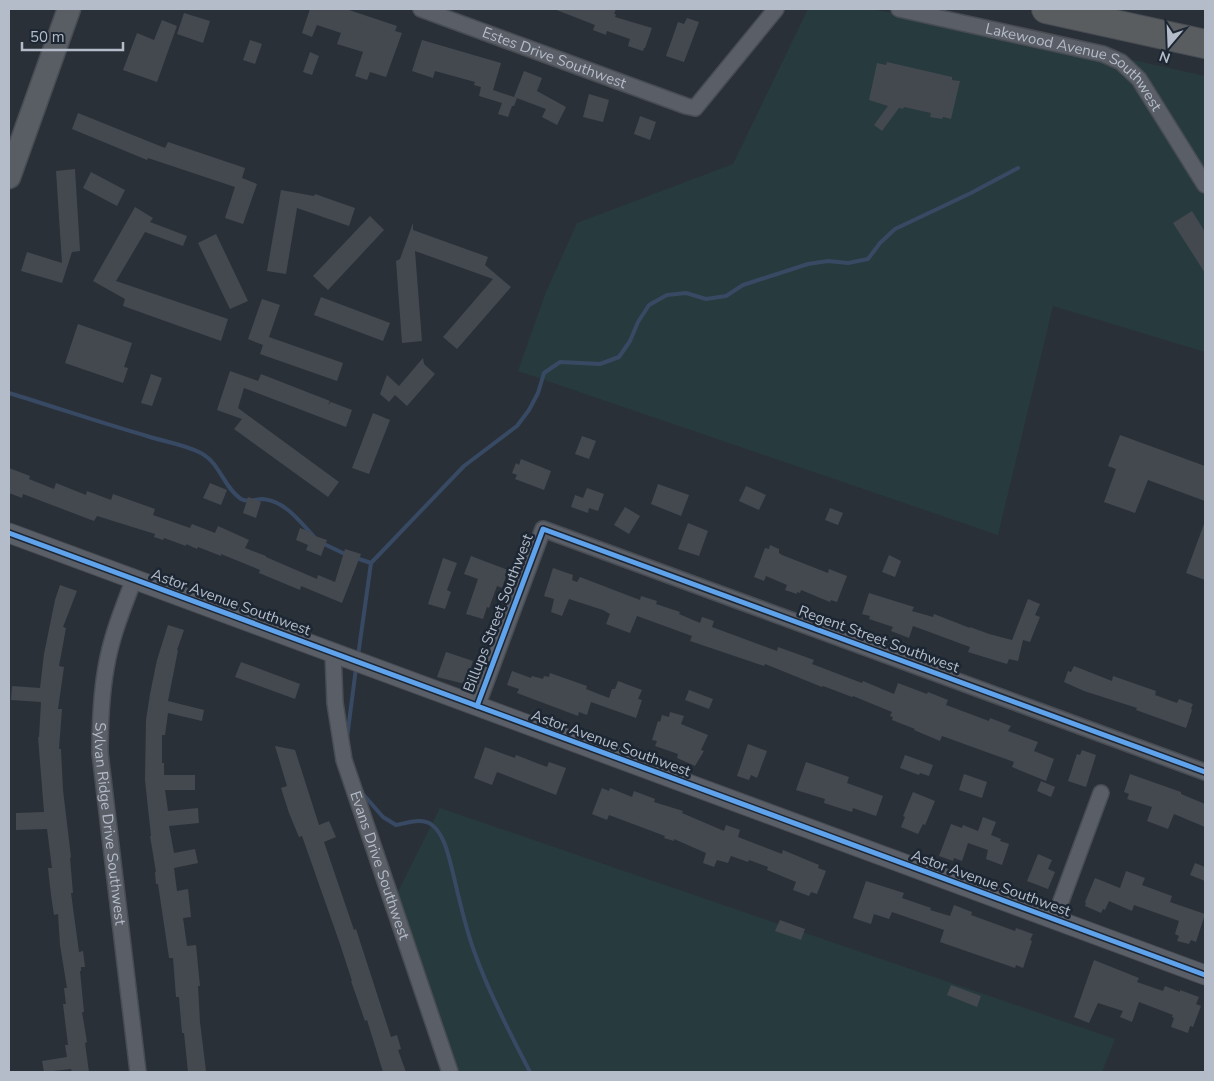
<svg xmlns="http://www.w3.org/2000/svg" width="1214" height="1081" viewBox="0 0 1214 1081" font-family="'Nunito Sans',sans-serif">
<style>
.green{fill:#273a3e}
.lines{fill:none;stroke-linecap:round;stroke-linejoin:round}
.stream{stroke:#384963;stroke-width:4}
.building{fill:#444950}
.minor-casing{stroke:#484c53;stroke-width:18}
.tertiary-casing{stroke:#484c53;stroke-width:21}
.secondary-casing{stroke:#484c53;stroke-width:25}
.motorway-casing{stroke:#474c53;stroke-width:30}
.minor{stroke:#5a5e66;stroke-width:15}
.tertiary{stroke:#5a5e66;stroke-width:19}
.secondary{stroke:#595d64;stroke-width:22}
.motorway{stroke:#5a5d60;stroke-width:28}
.cycleway-casing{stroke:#1d2633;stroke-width:8}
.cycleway{stroke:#60a3ed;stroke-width:5}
.labels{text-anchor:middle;stroke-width:5;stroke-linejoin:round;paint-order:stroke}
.street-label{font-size:15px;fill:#b4bcc9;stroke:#1d2633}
</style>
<rect width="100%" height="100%" fill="#2a3038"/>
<!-- green -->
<g class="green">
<polygon points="808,9 869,9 994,29 1205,76 1205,352 1053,306 998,535 518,371 546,292 577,223 733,164"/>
<polygon points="440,808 1115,1039 1102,1072 452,1072 392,904"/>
</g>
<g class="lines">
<!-- stream -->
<g class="stream">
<path d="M9,393C55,407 101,423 147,436C165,442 184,444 201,453C220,463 224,488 241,499C248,503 255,499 263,499C286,501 301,523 316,539"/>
<polyline points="322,543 347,555"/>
<polyline points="356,558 371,563"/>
<polyline points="358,656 371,563 464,466 517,426 529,410 538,393 544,373 560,362 600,364 619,357 630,341 638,322 649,305 667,295 686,293 706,299 726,296 743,285 808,264 828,261 848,263 868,259 880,243 895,229 971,193 1018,168"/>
<polyline points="347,738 356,668"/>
<path d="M362,793L383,817L396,825C407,823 423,817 432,825C445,835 449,858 453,873C459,899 465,926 474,951C489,993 510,1033 530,1072"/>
</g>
</g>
<!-- building -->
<g class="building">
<polygon points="310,9 346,9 397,26 395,31 402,33 386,77 370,72 367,80 355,76 363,52 337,44 341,33 317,25 312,37 302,33"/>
<polygon points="554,9 616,9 614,14 616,14 615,17 652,28 645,48 644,48 643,51 628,46 630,39 607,31 606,35 593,30 595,25"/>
<polygon points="184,13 210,21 203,43 177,34"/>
<polygon points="687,18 699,22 684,62 666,56 678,22 684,24"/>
<polygon points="162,20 177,26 157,82 123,70 137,33 154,40"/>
<polygon points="250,40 262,44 255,64 243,60"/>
<polygon points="422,40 501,63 493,90 517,98 514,106 512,106 508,117 498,114 502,103 479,96 481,87 474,85 475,82 435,71 433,78 412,71"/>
<polygon points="310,52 319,56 312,75 303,72"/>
<polygon points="887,62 952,77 952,80 960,81 951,119 943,117 942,119 930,117 931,113 904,107 903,109 899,108 882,131 874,125 888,106 869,100 877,63 886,65"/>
<polygon points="524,71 542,78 537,91 566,107 557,125 542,117 546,109 514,97"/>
<polygon points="589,94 609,100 603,122 583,117"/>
<polygon points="78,113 165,148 168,142 245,168 242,178 257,184 243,224 225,218 235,187 148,158 147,160 72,129"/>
<polygon points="640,116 656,122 650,140 634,134"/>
<polygon points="75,169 80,251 72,252 62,283 21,271 27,252 62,263 56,171"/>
<polygon points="91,172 125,190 117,206 83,188"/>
<polygon points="281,190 314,196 315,194 355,208 349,226 297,208 286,274 267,271"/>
<polygon points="135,207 153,218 150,222 187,236 183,246 145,232 116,281 228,319 221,341 123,306 125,299 93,281"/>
<polygon points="1192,211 1205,232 1205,273 1173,223"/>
<polygon points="370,216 384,230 328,290 313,276"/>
<polygon points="413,223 413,230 488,257 485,265 511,287 457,349 443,337 493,279 415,251 422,341 402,343 396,261 400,259"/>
<polygon points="216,234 248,301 230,309 198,243"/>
<polygon points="321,297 390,323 383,341 314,315"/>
<polygon points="262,299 280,305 269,337 343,363 337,381 260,354 263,345 248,339"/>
<polygon points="78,324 132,343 124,367 128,368 123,383 65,363"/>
<polygon points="423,358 424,364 435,374 407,406 395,395 389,402 380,394 387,375 399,386"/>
<polygon points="230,371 258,381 261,374 330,401 328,405 331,402 352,410 346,427 244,388 238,408 339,482 328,497 234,429 242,419 217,410"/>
<polygon points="151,374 162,378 152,406 141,403"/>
<polygon points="373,413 390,420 369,474 352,468"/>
<polygon points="1120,435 1205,466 1205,501 1148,480 1135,513 1104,502 1116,469 1108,466"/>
<polygon points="582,436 596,441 589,459 575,454"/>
<polygon points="521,459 551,471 544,490 515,479 517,475 512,473 516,463 519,465"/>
<polygon points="9,468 30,476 29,479 54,489 56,483 86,495 87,491 111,500 113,494 155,509 153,515 190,528 192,524 215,533 218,526 249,540 245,548 266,556 266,557 317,579 318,575 335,582 345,549 361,554 342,603 301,586 300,590 259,573 260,570 221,554 221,556 198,547 197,549 186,544 186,546 164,538 163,540 154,537 155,534 97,516 94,521 23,494 22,498 9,493"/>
<polygon points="210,483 227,490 221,505 203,498"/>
<polygon points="658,484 689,495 681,516 651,504"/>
<polygon points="746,486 766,495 759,510 739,501"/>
<polygon points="587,488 604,494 598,511 589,508 588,513 571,507 575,495 583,498"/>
<polygon points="248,497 261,502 256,518 243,513"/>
<polygon points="625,507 640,516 629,534 614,525"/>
<polygon points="830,508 843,513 838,525 825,520"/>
<polygon points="688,523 708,531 699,556 678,549"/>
<polygon points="1204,524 1205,524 1205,580 1186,573"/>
<polygon points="300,528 313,533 312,535 327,540 321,556 306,550 308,545 296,540"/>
<polygon points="770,545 779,549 779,553 782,555 828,573 829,569 847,576 837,602 831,600 830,602 801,590 800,593 797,592 797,594 785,590 787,585 766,576 764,581 754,577 765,548 769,549"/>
<polygon points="889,555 901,561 895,577 882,572"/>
<polygon points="471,556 508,570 502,588 497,586 489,608 487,607 483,619 466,614 478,579 464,574"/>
<polygon points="443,558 457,563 447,590 451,592 445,609 428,604"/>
<polygon points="553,568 573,575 572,580 577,582 580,577 640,600 641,596 657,601 656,604 680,612 679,614 700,623 702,617 714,621 712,627 777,651 778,647 814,660 812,664 862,683 863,681 894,694 898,683 927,694 928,692 948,700 946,705 989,721 990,718 1011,726 1008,731 1038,742 1034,751 1054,759 1046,781 1012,767 1014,762 942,736 940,741 914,730 915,729 892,720 893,717 890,716 892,712 853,696 852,697 823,686 822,687 765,664 764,666 690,641 692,636 637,616 630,633 606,624 610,614 603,610 569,599 562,616 551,612 554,599 544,596"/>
<polygon points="60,585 77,591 63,627 66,628 59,666 64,667 58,709 62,709 59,749 61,749 63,790 71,857 70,858 73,893 71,893 79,952 83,951 85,967 81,967 81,971 80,971 84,1012 82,1012 87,1042 85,1043 89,1072 72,1072 71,1069 44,1072 42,1061 67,1057 65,1045 68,1045 63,1004 66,1004 64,988 67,988 60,945 58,914 54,915 51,895 48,868 52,868 47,829 16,830 16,813 44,812 38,737 39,737 41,702 11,700 12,686 40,688 44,654 55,600"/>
<polygon points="869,593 914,607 912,611 933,617 934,614 970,628 970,627 989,634 1012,640 1028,599 1040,604 1035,615 1040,617 1030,642 1023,640 1018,661 1009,659 1007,664 968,652 970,647 913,626 909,638 891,631 893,627 869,619 870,616 862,614"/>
<polygon points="168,625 184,630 177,650 178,650 168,701 204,710 202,721 168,713 165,735 162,735 162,763 164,763 164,775 195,775 195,790 165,790 168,811 198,808 199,823 169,826 174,853 195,849 198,863 174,868 177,891 188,889 191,917 183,918 187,946 196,945 200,986 198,986 200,1022 206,1071 188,1072 184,1033 182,1033 179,997 176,997 173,958 169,958 158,884 156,884 155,872 156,872 150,836 151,836 145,780 146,720 150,694 157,660"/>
<polygon points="446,652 473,661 465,684 437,677"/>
<polygon points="241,662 300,684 295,699 235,677"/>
<polygon points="1074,666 1112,681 1113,676 1133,683 1156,691 1155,695 1177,703 1179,699 1193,704 1191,709 1192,710 1186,728 1136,710 1137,708 1084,691 1064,682 1068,671 1071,672"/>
<polygon points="512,671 531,678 532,676 543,679 544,676 549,677 550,673 587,686 586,689 609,698 612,689 615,689 618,681 642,690 638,699 642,700 636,718 591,702 587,715 579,712 578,716 517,693 519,689 507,685"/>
<polygon points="689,690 713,699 709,709 685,700"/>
<polygon points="670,712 684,716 681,724 708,735 701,750 704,751 695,766 677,758 678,754 655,746 657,741 652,740 658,721 660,722 662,715 669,717"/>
<polygon points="748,744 767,751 757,778 751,775 749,780 737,776"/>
<polygon points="275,746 295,750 319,825 329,821 336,837 324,842 354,930 356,929 391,1037 397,1035 401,1049 398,1050 406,1072 383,1072 367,1020 365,1021 351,981 352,981 340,944 302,836 299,837 289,813 281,788 287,786"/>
<polygon points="485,747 515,758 516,755 547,767 549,762 566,768 556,795 497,772 492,785 474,778"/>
<polygon points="1082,750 1096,755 1086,787 1068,781 1077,754 1080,755"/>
<polygon points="905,755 933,765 929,776 920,773 919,775 900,768"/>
<polygon points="806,762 849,777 847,783 883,796 876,816 853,808 852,812 824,803 825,799 796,790"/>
<polygon points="964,774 987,782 982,798 959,790"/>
<polygon points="1130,774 1181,792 1181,794 1205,804 1205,827 1174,814 1168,829 1147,821 1152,807 1127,799 1129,794 1124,792"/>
<polygon points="1041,781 1055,787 1051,797 1037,791"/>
<polygon points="602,788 609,791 610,788 632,797 634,791 655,799 654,802 683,811 682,813 724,831 726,825 740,830 738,837 782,854 783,850 819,865 818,868 826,871 817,894 811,892 809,896 793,890 796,882 767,870 768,867 749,860 748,862 731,856 728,863 717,860 714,867 703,863 706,853 674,839 674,841 664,838 665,836 609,815 607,820 592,814"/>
<polygon points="913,792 935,801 925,825 923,824 918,834 901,827 905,817 903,816"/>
<polygon points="983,817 996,822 991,835 1001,839 1000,841 1009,844 1002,865 986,859 988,850 968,843 962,861 954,858 953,861 939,856 951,824 962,828 963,825 978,831"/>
<polygon points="1038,854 1052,860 1048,869 1055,872 1048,889 1027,881"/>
<polygon points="1195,863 1205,867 1205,881 1190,875"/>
<polygon points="1126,871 1145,878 1142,885 1172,896 1170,902 1205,914 1196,942 1191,940 1189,944 1177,941 1179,936 1175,934 1179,921 1134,905 1132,911 1109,901 1105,910 1103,909 1101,913 1085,906 1086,903 1085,902 1095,878 1120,888"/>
<polygon points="866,881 904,893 902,898 931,908 930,910 950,916 954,905 972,912 971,915 1015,931 1016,928 1033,934 1030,940 1032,941 1023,968 1016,965 1015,968 940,942 944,930 892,912 889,919 874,914 871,924 853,918"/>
<polygon points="780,920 805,929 801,940 775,931"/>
<polygon points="1094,960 1139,978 1137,982 1163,991 1165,986 1180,992 1180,990 1199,997 1196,1004 1201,1006 1193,1027 1190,1026 1188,1033 1171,1027 1174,1018 1172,1017 1173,1015 1139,1002 1132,1022 1120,1017 1123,1011 1098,1003 1089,1023 1074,1017"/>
<polygon points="951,985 981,996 977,1007 947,995"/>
</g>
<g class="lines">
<!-- minor casing -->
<g class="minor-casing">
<g id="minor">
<path id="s1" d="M421,9L686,106L695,108L776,9"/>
<path id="s2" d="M899,9L1103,54L1121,62L1139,79L1205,185"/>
<path id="s3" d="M134,579C123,608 111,637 106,668C101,696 100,724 100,753L138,1072"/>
<path id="s4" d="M333,653L335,703L344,760L450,1072"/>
<polyline points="477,706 543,529 1205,772"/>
<polyline points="1054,920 1101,793"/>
</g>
</g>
<!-- tertiary casing -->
<g class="tertiary-casing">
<polyline id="tertiary" points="9,533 1205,975"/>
</g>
<!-- secondary casing -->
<g class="secondary-casing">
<polyline id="secondary" points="9,177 69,9"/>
</g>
<!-- motorway casing -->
<g class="motorway-casing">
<polyline id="motorway" points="1046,9 1205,44"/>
</g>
<!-- minor -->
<use href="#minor" class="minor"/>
<!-- tertiary -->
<use href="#tertiary" class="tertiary"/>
<!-- secondary -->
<use href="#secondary" class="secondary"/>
<!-- motorway -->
<use href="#motorway" class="motorway"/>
<!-- cycleway casing -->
<g class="cycleway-casing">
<g id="cycleway">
<polyline points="9,533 1205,975"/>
<polyline points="477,706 543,529 1205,772"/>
</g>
</g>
<!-- cycleway -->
<use href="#cycleway" class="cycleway"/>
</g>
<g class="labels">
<!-- street labels -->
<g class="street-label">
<text dy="5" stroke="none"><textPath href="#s1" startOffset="142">Estes Drive Southwest</textPath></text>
<text dy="5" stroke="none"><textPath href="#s2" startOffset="189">Lakewood Avenue Southwest</textPath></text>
<text transform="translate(231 602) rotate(20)" y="5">Astor Avenue Southwest</text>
<text transform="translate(498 613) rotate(-69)" y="5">Billups Street Southwest</text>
<text transform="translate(879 639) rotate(20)" y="5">Regent Street Southwest</text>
<text transform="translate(611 743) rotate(20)" y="5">Astor Avenue Southwest</text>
<text dy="5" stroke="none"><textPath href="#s3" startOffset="250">Sylvan Ridge Drive Southwest</textPath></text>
<text dy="5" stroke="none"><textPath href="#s4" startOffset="219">Evans Drive Southwest</textPath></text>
<text transform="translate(991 883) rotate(20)" y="5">Astor Avenue Southwest</text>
</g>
</g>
<!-- border -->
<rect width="1214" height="1081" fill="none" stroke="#b4bcc9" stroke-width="20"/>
<!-- north arrow -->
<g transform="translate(1169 45) rotate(199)" stroke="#1d2633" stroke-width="4" paint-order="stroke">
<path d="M0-4L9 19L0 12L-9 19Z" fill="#b4bcc9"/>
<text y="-8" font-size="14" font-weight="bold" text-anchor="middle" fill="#b4bcc9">N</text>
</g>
<!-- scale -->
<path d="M22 42v8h101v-8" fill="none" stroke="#b4bcc9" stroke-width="2.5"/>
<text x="30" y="42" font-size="15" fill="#b4bcc9" stroke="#1d2633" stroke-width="4" paint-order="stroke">50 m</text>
</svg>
